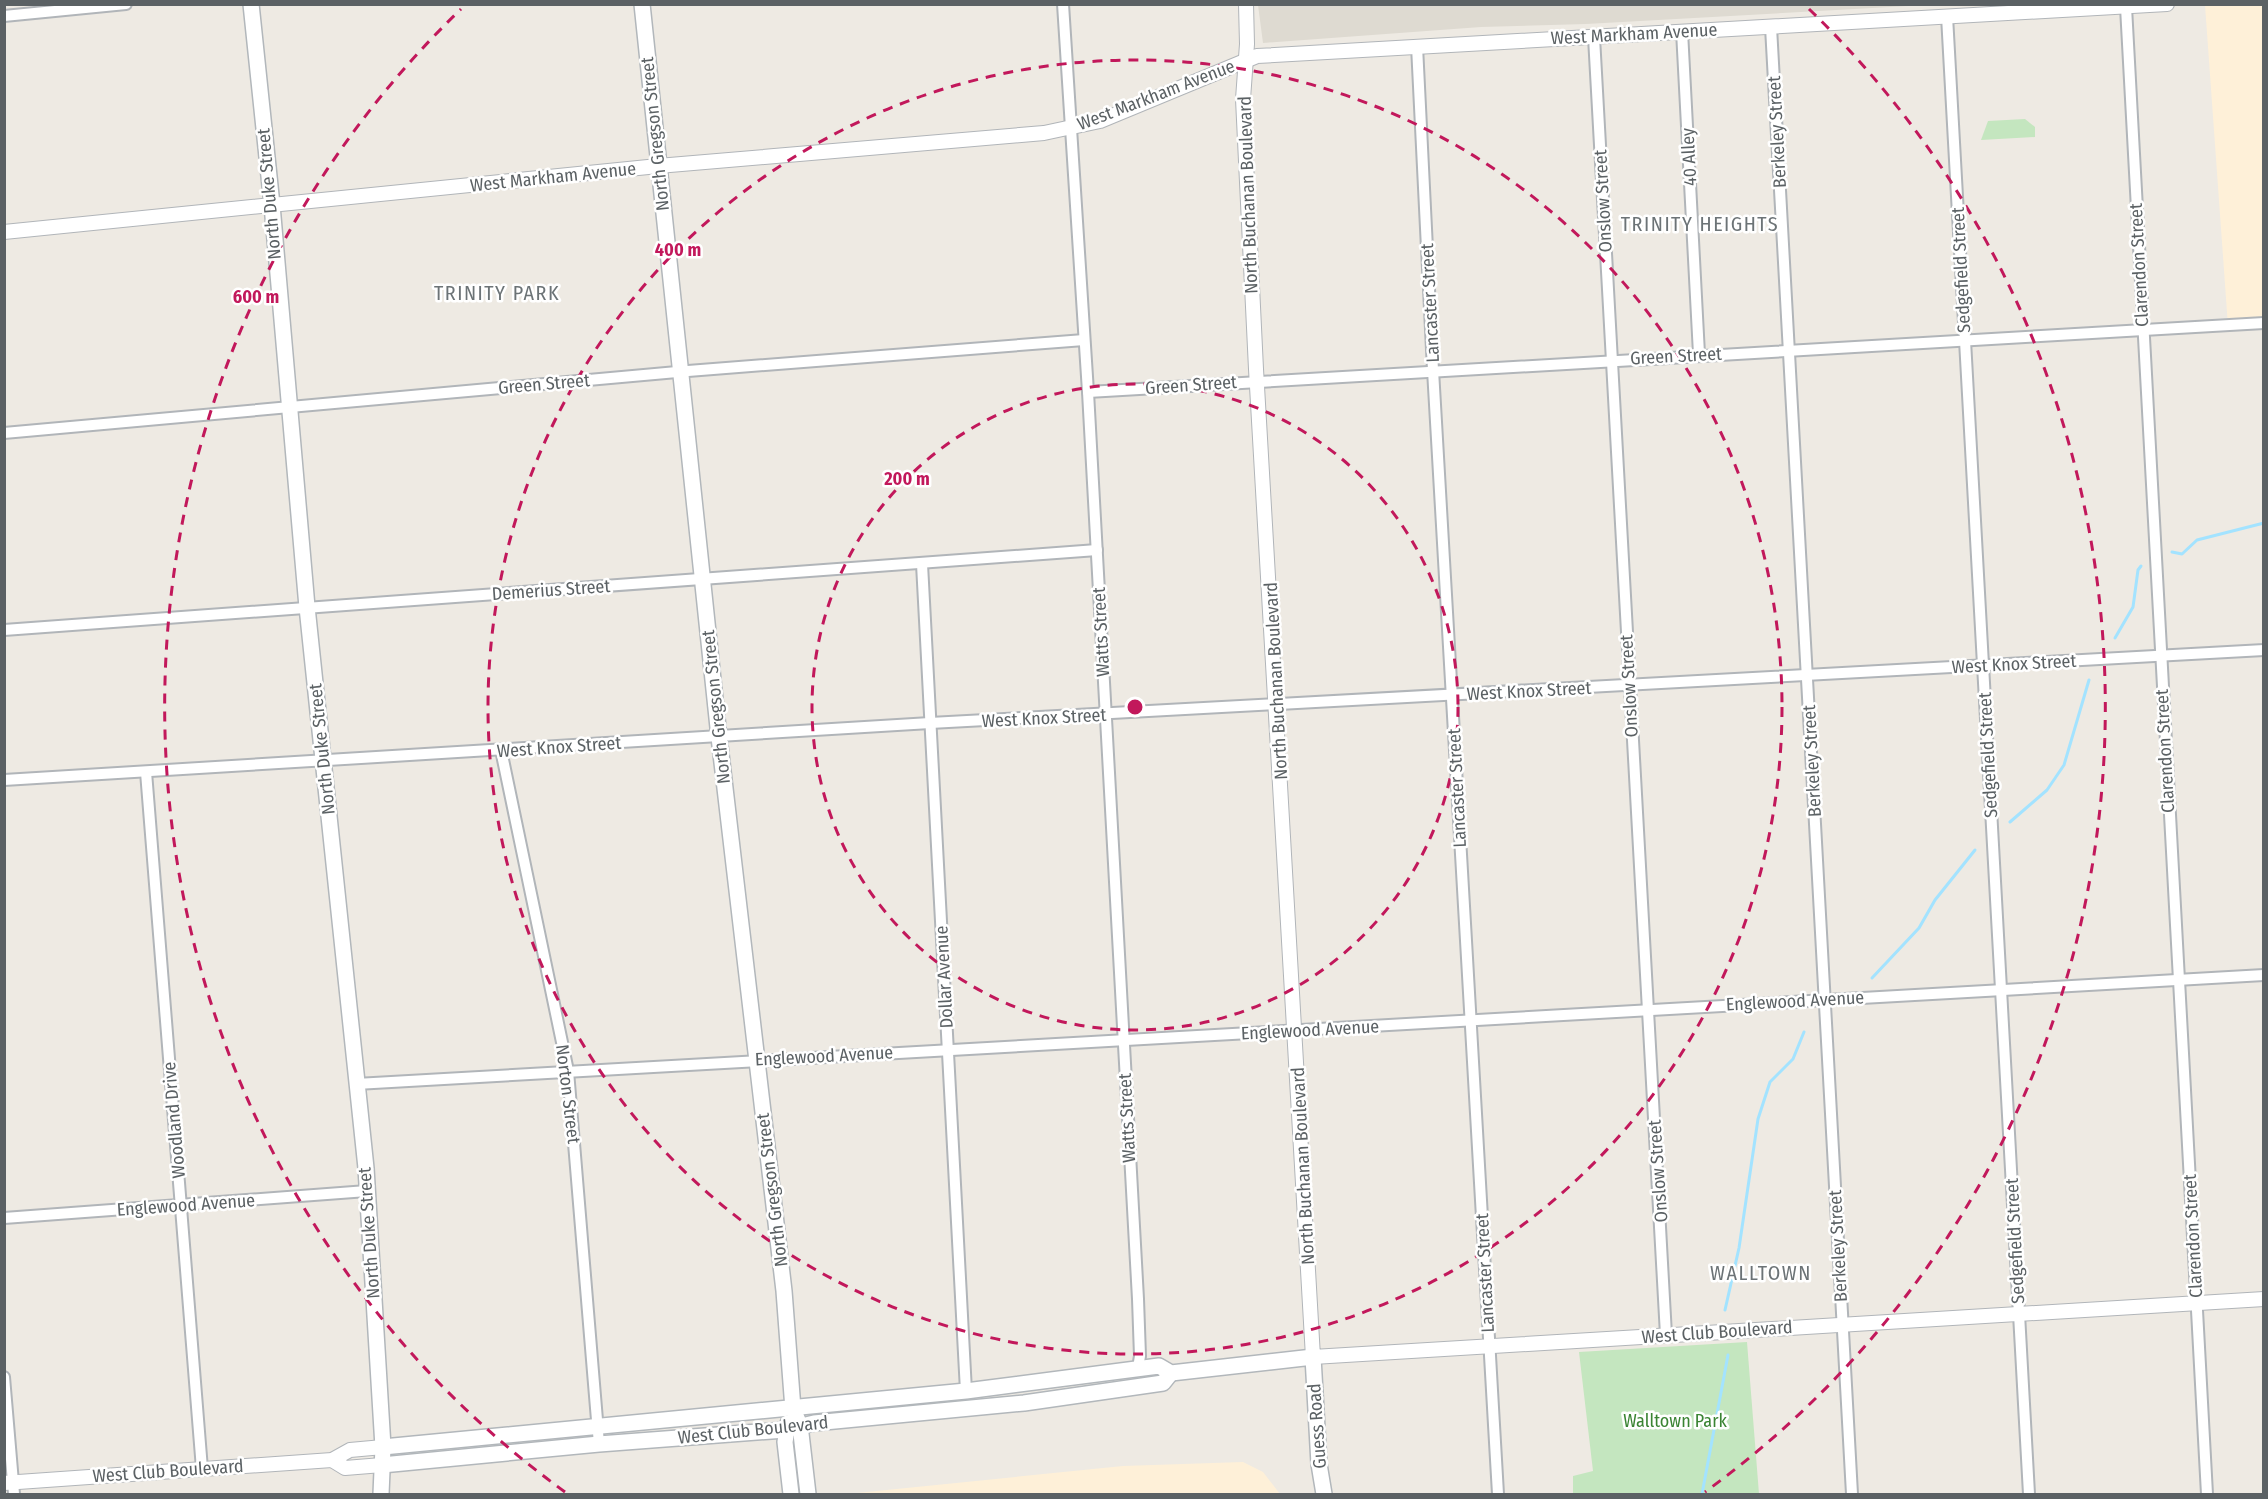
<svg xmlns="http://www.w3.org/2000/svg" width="2268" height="1499" viewBox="0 0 2268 1499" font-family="'Fira Sans Condensed',sans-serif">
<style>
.commercial{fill:#fef0d8}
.education{fill:#dedad1}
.green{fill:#c4e6bf}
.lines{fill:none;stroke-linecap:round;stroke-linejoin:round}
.stream{stroke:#a3e3ff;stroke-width:3}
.minor-casing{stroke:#b1b5b9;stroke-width:14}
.tertiary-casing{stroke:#b1b5b9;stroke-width:16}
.secondary-casing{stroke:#b2b7bb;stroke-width:18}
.minor{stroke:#fff;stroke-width:10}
.tertiary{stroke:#fff;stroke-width:14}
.secondary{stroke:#fff;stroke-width:15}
.ring{fill:none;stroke:#c2185b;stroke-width:3;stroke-dasharray:10 8}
.labels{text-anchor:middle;stroke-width:5;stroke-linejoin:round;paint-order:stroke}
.street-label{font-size:18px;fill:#5b6164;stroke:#fff}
.park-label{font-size:18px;fill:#3a8433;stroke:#fff}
.neighbourhood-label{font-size:20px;letter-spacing:1.5px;fill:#6c7376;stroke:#fff}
.centre{fill:#c2185b;stroke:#fff;stroke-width:3}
.ring-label{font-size:18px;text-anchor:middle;font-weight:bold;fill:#c2185b;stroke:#fff;stroke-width:5;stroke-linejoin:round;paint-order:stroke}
</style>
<rect width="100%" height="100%" fill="#eeeae3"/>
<!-- commercial -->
<g class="commercial">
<polygon points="2205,5 2263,5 2263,324 2228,326"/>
<polygon points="1243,1462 1263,1472 1280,1494 847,1494 1123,1466"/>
</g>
<!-- education -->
<polygon class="education" points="1258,5 1258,4 1926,5 1586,24 1481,27 1263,43"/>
<!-- green -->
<g class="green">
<polygon points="2025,119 2035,127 2035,137 1981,140 1988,121"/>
<polygon points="1747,1342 1759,1494 1573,1494 1573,1476 1593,1471 1579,1352"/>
</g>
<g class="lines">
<!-- stream -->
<g class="stream">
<polyline points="2172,552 2182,554 2197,540 2264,523"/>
<polyline points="2115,638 2133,607 2138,570 2141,566"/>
<polyline points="2010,822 2047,790 2064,765 2089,680"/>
<polyline points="1872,978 1919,928 1935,900 1975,850"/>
<polyline points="1725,1310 1739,1248 1758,1119 1770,1082 1793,1059 1804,1032"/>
<polyline points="1702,1494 1728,1355"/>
</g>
<!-- minor casing -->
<g class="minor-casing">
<g id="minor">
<polyline points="1063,4 1088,392 1138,1299 1140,1356 1138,1368"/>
<polyline points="2126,7 2207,1494"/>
<polyline points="4,16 126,4"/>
<polyline points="1947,16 2029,1494"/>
<polyline points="1771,27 1852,1494"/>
<polyline points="1682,31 1699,354"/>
<polyline points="1594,37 1666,1335"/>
<polyline points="1417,46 1433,370 1498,1494"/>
<polyline points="1088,392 2264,323"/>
<polyline points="4,433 688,371 1084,340"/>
<polyline points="922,564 966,1391"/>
<polyline points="4,630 1097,550"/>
<polyline points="501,750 568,1071 599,1444"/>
<polyline points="146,772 202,1469"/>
<polyline points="4,780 930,723 2264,650"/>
<polyline points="356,1084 2264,975"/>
<polyline points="4,1218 367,1191"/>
<polyline points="4,1377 14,1494"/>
</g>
</g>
<!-- tertiary casing -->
<g class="tertiary-casing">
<g id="tertiary">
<polyline points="1246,4 1247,44 1243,99 1256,369 1313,1357 2264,1299"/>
<polyline points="4,232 658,166 1044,133 1100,121 1257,56 2167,4"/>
<polyline points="332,1460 345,1468 382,1465"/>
<polyline points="4,1483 332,1460 350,1450 383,1447"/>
</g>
</g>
<!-- secondary casing -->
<g class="secondary-casing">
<g id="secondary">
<polyline points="251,4 272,205 307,607 366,1168 383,1447 381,1494"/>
<polyline points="642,4 719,737 784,1291 793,1409 800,1425 808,1494"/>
<polyline points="788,1423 785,1442 791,1494"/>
<polyline points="383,1447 966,1391 1159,1366 1171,1373 1313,1357 1319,1464 1324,1494"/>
<polyline points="382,1465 599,1444 785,1430 814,1423 1024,1403 1163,1383 1171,1373"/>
</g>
</g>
<!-- minor -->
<use href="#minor" class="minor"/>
<!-- tertiary -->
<use href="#tertiary" class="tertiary"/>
<!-- secondary -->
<use href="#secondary" class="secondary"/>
</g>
<!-- distance rings -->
<g class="ring">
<circle cx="1135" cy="707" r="323"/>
<circle cx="1135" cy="707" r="647"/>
<path d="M565 1492A970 970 0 0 1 461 9M1809 9A970 970 0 0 1 1705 1492"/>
</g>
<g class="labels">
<!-- street labels -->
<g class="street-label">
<text transform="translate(1634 34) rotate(-3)" y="6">West Markham Avenue</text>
<text transform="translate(1156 95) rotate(-21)" y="6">West Markham Avenue</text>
<text transform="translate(1777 132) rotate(-93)" y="6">Berkeley Street</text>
<text transform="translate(655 134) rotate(-96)" y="6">North Gregson Street</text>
<text transform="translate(1689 157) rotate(-93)" y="6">40 Alley</text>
<text transform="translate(553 177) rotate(-6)" y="6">West Markham Avenue</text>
<text transform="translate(269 194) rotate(-95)" y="6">North Duke Street</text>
<text transform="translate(1248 195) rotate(-92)" y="6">North Buchanan Boulevard</text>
<text transform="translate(1603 201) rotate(-93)" y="6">Onslow Street</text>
<text transform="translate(2139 265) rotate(-93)" y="6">Clarendon Street</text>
<text transform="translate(1961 270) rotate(-93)" y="6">Sedgefield Street</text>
<text transform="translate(1430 303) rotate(-93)" y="6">Lancaster Street</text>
<text transform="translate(1676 356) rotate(-3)" y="6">Green Street</text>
<text transform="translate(544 384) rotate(-5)" y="6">Green Street</text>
<text transform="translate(1191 385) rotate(-4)" y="6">Green Street</text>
<text transform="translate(551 590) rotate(-4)" y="6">Demerius Street</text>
<text transform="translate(1101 632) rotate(-93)" y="6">Watts Street</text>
<text transform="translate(2014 664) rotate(-3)" y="6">West Knox Street</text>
<text transform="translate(1276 681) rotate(-93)" y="6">North Buchanan Boulevard</text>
<text transform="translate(1629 686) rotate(-93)" y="6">Onslow Street</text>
<text transform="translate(1529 691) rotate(-3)" y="6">West Knox Street</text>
<text transform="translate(716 707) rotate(-96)" y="6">North Gregson Street</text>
<text transform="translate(1044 718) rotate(-3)" y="6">West Knox Street</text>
<text transform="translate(559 747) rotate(-4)" y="6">West Knox Street</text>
<text transform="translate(322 749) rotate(-96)" y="6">North Duke Street</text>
<text transform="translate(2165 751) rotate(-93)" y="6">Clarendon Street</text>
<text transform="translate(1988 755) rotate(-93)" y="6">Sedgefield Street</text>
<text transform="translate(1812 761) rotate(-93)" y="6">Berkeley Street</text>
<text transform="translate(1457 788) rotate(-93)" y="6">Lancaster Street</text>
<text transform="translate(944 977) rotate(-93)" y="6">Dollar Avenue</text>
<text transform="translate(1795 1001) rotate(-3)" y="6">Englewood Avenue</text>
<text transform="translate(1310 1030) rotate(-3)" y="6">Englewood Avenue</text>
<text transform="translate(824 1056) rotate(-3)" y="6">Englewood Avenue</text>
<text transform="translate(568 1094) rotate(83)" y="6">Norton Street</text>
<text transform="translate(1127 1118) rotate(-93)" y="6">Watts Street</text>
<text transform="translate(174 1120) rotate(-95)" y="6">Woodland Drive</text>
<text transform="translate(1303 1166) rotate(-93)" y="6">North Buchanan Boulevard</text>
<text transform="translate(1658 1171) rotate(-94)" y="6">Onslow Street</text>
<text transform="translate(772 1190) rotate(-97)" y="6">North Gregson Street</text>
<text transform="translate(186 1205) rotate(-4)" y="6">Englewood Avenue</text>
<text transform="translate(369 1233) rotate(-94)" y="6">North Duke Street</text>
<text transform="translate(2193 1236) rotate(-93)" y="6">Clarendon Street</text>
<text transform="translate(2015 1241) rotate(-93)" y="6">Sedgefield Street</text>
<text transform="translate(1838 1246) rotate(-93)" y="6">Berkeley Street</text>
<text transform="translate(1485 1273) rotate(-93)" y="6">Lancaster Street</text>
<text transform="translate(1717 1332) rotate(-4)" y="6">West Club Boulevard</text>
<text transform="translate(1317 1426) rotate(-94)" y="6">Guess Road</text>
<text transform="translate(753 1430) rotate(-6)" y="6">West Club Boulevard</text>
<text transform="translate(168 1471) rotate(-4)" y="6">West Club Boulevard</text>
</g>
<!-- park labels -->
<g class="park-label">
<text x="1675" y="1427">Walltown Park</text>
</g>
<!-- neighbourhood labels -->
<g class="neighbourhood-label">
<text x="1700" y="231">TRINITY HEIGHTS</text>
<text x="497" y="300">TRINITY PARK</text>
<text x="1761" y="1280">WALLTOWN</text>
</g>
</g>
<circle cx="1135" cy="707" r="9" class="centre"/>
<g class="ring-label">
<text x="678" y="256">400 m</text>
<text x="256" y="303">600 m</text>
<text x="907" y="485">200 m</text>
</g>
<!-- border -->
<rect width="2268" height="1499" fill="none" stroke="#5b6164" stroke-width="12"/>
</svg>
